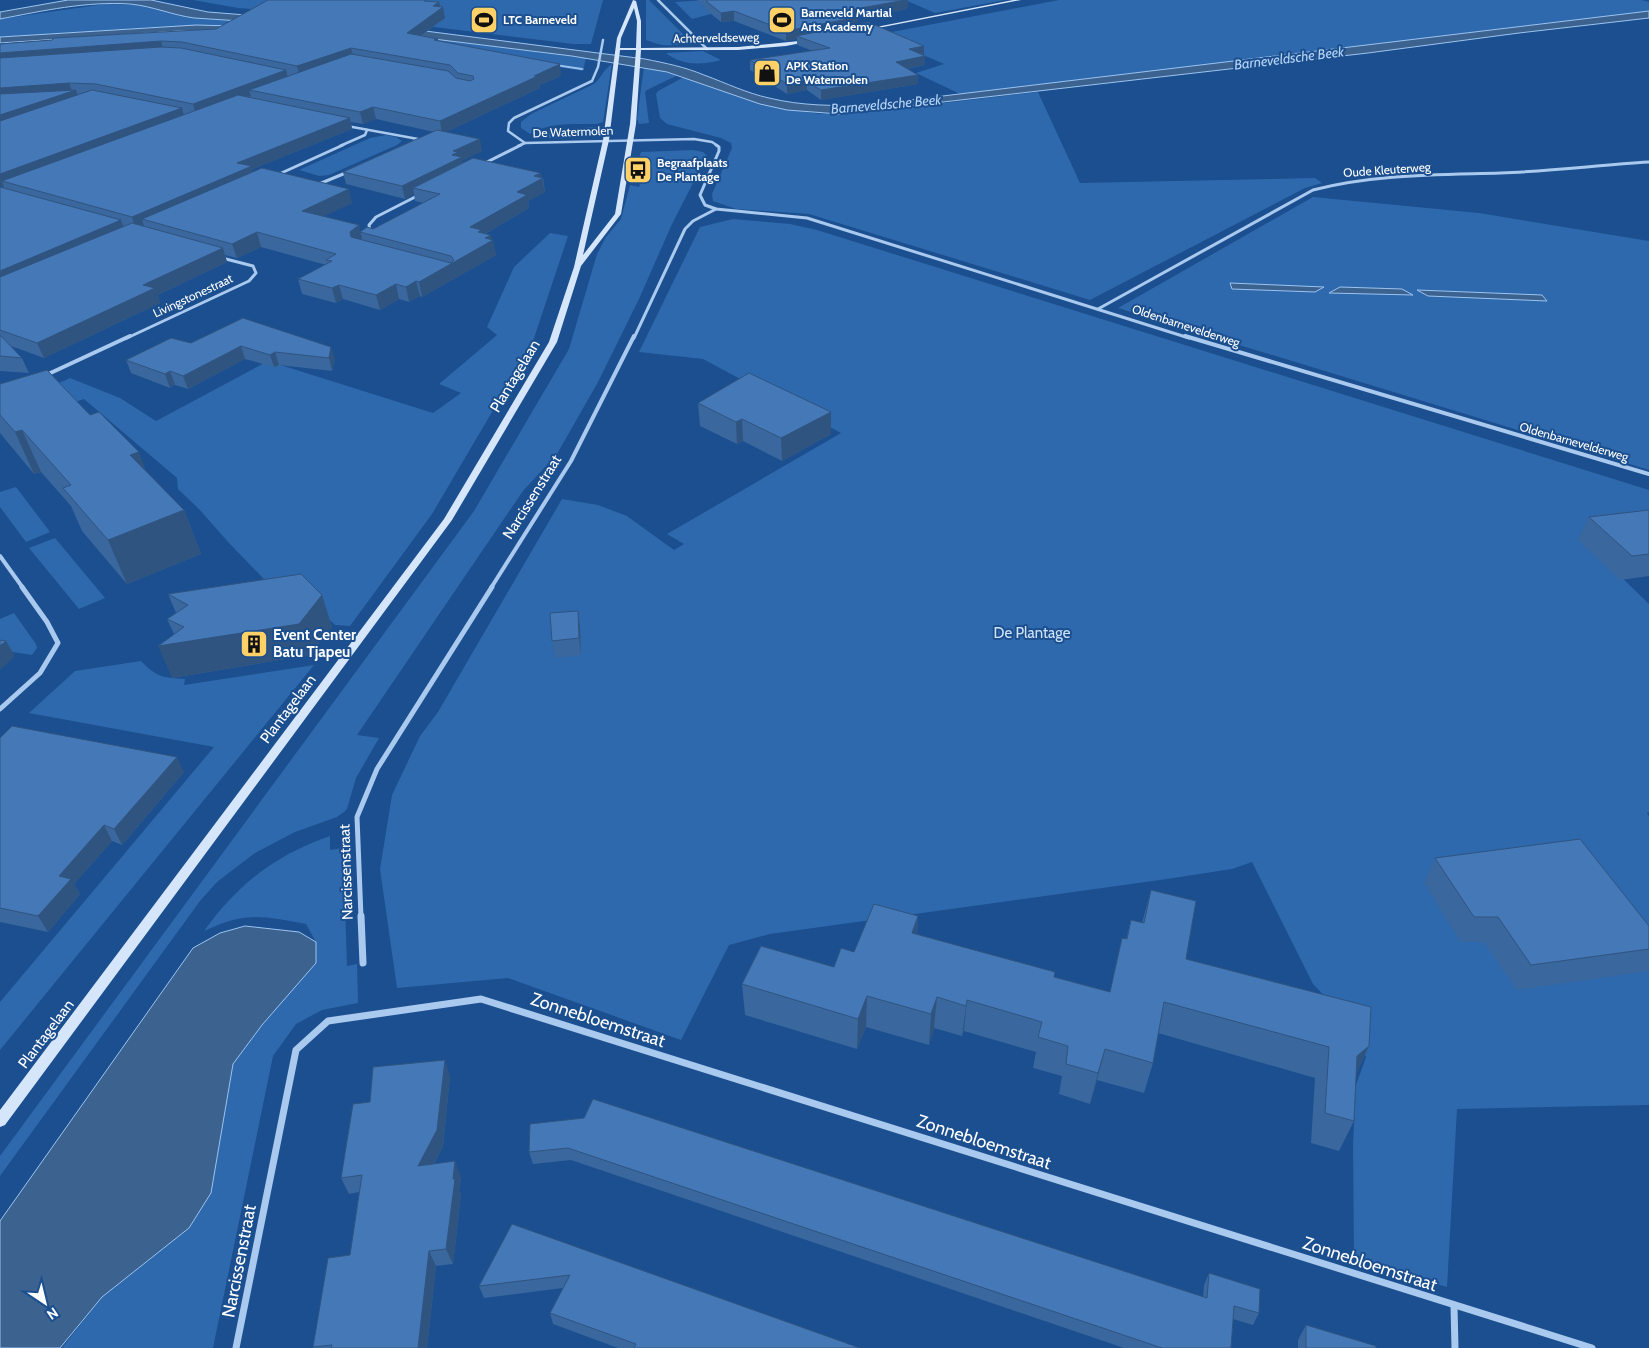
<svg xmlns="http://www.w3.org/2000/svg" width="1649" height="1348" viewBox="0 0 1649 1348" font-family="Cabin,sans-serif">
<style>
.green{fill:#2e69ad}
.water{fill:#3c6290;stroke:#9cc4f0}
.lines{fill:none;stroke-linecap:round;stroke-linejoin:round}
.stream{fill:#9cc4f0;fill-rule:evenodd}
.street-far4{stroke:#a9c9ee;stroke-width:2.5}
.street-far3{stroke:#a9c9ee;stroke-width:3}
.street-far2{stroke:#a9c9ee;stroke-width:4}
.street-far1{stroke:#a9c9ee;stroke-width:5}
.street{stroke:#a9c9ee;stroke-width:7}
.secondary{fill:#d6e6fa;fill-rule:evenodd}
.wall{fill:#3a679d;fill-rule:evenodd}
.shaded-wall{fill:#305480}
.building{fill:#4478b7;stroke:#305480}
.labels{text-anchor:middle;stroke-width:4;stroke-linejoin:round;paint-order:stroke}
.far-poi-label{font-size:12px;font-weight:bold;fill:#fff;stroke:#1b4f8f;text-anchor:start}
.far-street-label{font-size:12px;fill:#fff;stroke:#1b4f8f}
.far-water-label{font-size:14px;font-style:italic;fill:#b5d3f5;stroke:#1b4f8f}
.street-label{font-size:15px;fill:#fff;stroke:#1b4f8f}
.park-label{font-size:15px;fill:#cfe3fa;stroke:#1b4f8f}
.poi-label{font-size:15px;font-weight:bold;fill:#fff;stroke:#1b4f8f;text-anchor:start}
.near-street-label{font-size:18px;fill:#fff;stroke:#1b4f8f}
</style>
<rect width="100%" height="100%" fill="#1b4f8f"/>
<!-- green -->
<g class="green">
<polygon points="193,0 603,0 591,44 573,44 343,16 238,8"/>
<path d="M646,0H649L685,36L686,40C675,49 658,45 646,40Z"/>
<polygon points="705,0 745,5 692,19 675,2"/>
<polygon points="905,0 1005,0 935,13"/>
<polygon points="1059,0 1641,0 1649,2 1649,11 960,94 916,73 944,64 902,46 840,42"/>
<polygon points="105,4 140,5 181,16 194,18 336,27 572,56 586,58 583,71 477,54 232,26 156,27 0,37 0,19"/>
<path d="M703,51L721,60C703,65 682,66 666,53Z"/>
<path d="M612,64L603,122L597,124C575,124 549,122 530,134L521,128V122L531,114L594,84C602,77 603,70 612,64Z"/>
<polygon points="644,67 678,75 647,90 645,92 649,123 639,124 637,119"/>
<polygon points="684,77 760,104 819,114 860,113 1038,92 1080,183 1315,178 1322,183 1305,188 1090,300 809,214 736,209 713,201 712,194 732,148 731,143 721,138 667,124 660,118 656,94 658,91"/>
<path d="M598,127C590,139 548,141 536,135L561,129Z"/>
<polygon points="386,135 396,137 402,141 397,145 329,175 319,176 299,170 370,138"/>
<polygon points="693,150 703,152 707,156 672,224 639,299 598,382 557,454 523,491 357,735 379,738 356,778 347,809 344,812 337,817 295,832 255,853 217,882 200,901 0,1176 0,1156 474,511 569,349 597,254 606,237 621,219 630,185 639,187 646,164 639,158 641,152"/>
<polygon points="1313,197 1479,213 1649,241 1649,470 1118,308"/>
<polygon points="733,219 790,224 817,230 1649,490 1649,563 1613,569 1649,604 1649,812 1647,813 1649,817 1649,1105 1457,1109 1447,1287 1354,1260 1353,1145 1356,1085 1366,1057 1349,1022 1313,984 1252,862 1232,869 1167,879 770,934 729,945 681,1040 508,978 397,988 380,869 392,795 420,736 438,712 562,499 598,505 627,516 674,550 684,544 667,534 841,433 703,359 639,352 700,227"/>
<polygon points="550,233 568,236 532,344 432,514 350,626 335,625 313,603 288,604 229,543 199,509 178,489 177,478 84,399 0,427 0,410 70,378 120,398 156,421 268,361 433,413 461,393 439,384 497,335 487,327 514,267"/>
<polygon points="16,487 50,532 26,542 0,507 0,492"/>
<polygon points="55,538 105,598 79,609 29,548"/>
<polygon points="14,613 36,644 37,648 32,655 0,650 0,619"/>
<path d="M141,661C156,677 164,678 185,679L184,685L314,665L0,1050V1002L214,747L29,713L75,671Z"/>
<path d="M330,836V850L343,848L347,966L357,964L358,1003L322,1010L296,1024L273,1056L213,1348H62L102,1297L189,1228L211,1193L233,1064L262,1025L316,942L306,924C261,916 247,911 204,931C237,885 275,855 330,836Z"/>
</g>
<!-- water -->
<g class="water">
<path d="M68,0H151L208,12L386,26L645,59C665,63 685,67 704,75C726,83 746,93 769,98C802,106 834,106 868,105L1649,11V18L1519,33L1368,53L839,114L787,110L760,104L667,72L572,56L336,27L194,18C172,15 152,6 130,4C87,1 42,11 0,19V12Z"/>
<polygon points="196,25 233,26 261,31 179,31 0,43 0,37"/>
<polygon points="1230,283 1324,287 1315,292 1232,289"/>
<polygon points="1340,287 1402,289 1413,295 1329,293"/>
<polygon points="1417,290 1542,295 1547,301 1428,296"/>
<polygon points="245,926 299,932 316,942 316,963 262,1025 233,1064 211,1193 189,1228 102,1297 60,1348 0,1348 0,1221 193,948 220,933"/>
</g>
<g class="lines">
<!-- stream -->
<polygon class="stream" points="548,63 582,68 584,69 582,70 549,65"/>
<!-- street-far4 -->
<g class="street-far4">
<polyline points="658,0 707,49"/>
<polyline points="347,126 418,139 414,141"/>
<polyline points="525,143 508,131 509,123 514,118 592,81 598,67 603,40"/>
<polyline points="340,146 365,135 367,130"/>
<polyline points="518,146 525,143 694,139 712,142 718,146"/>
</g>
<!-- street-far3 -->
<g class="street-far3">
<polyline points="716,145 719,147 719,151 700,195 705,205 716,209 807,218 1189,338"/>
<polyline points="483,164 521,145"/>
<polyline points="277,175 343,145"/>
<polyline points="319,184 348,172"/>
<polyline points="370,235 369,225 376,217 419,195"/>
<path d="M1098,309L1313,190C1375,174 1438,175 1501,173C1551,171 1600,165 1649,162"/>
<polyline points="127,338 249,281 256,273 253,266 222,258"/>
<polyline points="634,338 685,229 693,221 716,209"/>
</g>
<!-- street-far2 -->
<g class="street-far2">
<polyline points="1185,336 1649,474"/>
<polyline points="44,376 130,336"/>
<polyline points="0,556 23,588"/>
<polyline points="491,588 571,461 634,336"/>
</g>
<!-- street-far1 -->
<g class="street-far1">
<polyline points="0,709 40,673 58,643 47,622 22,587"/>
<polyline points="361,917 357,817 377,769 492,587"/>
</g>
<!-- street -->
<g class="street">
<polyline points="361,916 363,963"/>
<polyline points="1454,1306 1455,1348"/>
<polyline points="236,1348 296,1050 328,1021 481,999 1592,1348"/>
</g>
<!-- secondary -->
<g class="secondary">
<path d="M633,0L636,1L641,21V48L738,47L809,40L811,41L786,46L738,50H641L636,124L621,214L581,266L557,342L452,520L5,1125L0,1127V1110L444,519L549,342L574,267L603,140L617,38ZM634,8L637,21L636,48H620L621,38ZM620,50H636L630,124L615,214L583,255L609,140Z"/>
<polygon points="1013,0 1021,0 868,30 866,29"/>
</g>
</g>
<!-- wall -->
<g class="wall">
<polygon points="697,0 908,0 907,9 858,18 858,24 924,46 924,55 925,56 925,65 907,69 918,84 821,100 807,90 787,94 750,70 750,60 813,51 797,45 797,39 786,41 734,21 721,22 706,10 706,8"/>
<path d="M429,1L440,7L445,18L421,36L438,39L439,41L561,76L540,85V88L446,132L482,151L463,160V163L543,178L545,192L528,201L529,208L485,234L492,240L496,255L422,297L420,296L409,302L399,299L380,310L343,299L336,303L302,294L298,279L326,265L261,247L237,258L225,255L227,262L158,295L160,303L44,358L11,346L22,358L29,373L0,371V44L216,29ZM376,119L434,132L343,172L346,184L405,199L414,194L415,201L423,203L373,229L360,232L362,240L359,225L323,216L352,203L253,172V169L352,129L351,122L363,124Z"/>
<polygon points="243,318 335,359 332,371 279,365 274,367 245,359 188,389 175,385 170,388 131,373 126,360 191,343"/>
<polygon points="0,384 146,471 184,510 201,554 127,584 82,531 71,506 41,472 34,474 0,433"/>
<polygon points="698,403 831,434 782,461 743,441 737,444 700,426"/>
<polygon points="1649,510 1649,576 1620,580 1578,540 1589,517"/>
<polygon points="168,594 322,595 332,627 309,655 172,678 174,634 167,619 176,613"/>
<polygon points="578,611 580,627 581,655 555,658 552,641"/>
<polygon points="0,738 184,772 122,845 112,841 74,884 80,894 48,932 0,922"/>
<polygon points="1435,858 1649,926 1649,970 1648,971 1517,990 1484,942 1461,942 1424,883"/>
<polygon points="1151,890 1186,959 1369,1046 1356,1074 1354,1121 1339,1151 1311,1143 1315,1078 1158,1033 1153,1063 1144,1093 1097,1080 1090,1104 1059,1094 1062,1076 1033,1068 1036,1052 964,1031 962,1036 934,1028 929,1045 866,1027 857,1049 745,1015 742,984 834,967 854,952 918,916 917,934 1054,977 1110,992 1122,938 1126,939 1131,920 1142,923"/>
<polygon points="450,1076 443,1146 434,1164 461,1177 459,1191 461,1195 453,1264 436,1266 427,1348 313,1348 313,1347 350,1255 359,1192 349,1194 341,1178 370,1102"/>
<polygon points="530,1124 1203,1297 1204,1285 1209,1273 1259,1313 1253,1325 1233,1319 1231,1348 1124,1348 571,1160 533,1164 529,1152"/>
<polygon points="512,1224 860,1348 618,1348 553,1324 550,1313 563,1288 484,1298 479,1286"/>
<polygon points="1306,1325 1376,1348 1298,1348 1298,1340"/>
</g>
<!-- shaded-wall -->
<g class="shaded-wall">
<polygon points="906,0 908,0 907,9 858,18 858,27 796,36 797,39 786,41 786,31 844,11"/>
<polygon points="439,2 441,9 443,7 445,18 409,44 407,33 433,6"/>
<polygon points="734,11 734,21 721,22 721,13"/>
<polygon points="161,41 164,52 0,64 0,53"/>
<polygon points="924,46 924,55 909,49"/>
<polygon points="351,48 354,59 300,78 297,66"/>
<polygon points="925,56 925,65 895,71 896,62"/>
<polygon points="560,64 561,76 540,85 540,88 442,134 440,121 534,76"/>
<polygon points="286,70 289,82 249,90 251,96 196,116 193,104"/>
<polygon points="918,75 918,84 821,100 821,90"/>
<polygon points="806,81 807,90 787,94 787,84"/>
<polygon points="69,83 72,91 76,90 80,101 0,129 0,88"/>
<polygon points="373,107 376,119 363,124 360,112"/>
<polygon points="182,108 185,120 2,181 4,187 0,189 0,174"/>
<polygon points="350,118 352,129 253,169 255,178 142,219 144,226 136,230 132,217 237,163"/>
<polygon points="480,139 482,151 463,160 465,169 413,188 414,194 405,199 402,186 452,155 453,151"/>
<polygon points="541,173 545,192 528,201 529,208 483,235 470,227 517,192 534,176"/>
<polygon points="349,189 352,203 306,225 302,211"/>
<polygon points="121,220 126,234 0,288 0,271"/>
<polygon points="359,225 362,239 353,246 350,232"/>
<polygon points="257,232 261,247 237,258 232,244"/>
<polygon points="491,235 492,241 493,240 496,255 422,297 419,282 486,244 485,238"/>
<polygon points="223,248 227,262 158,295 160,303 44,358 37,343 143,285"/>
<polygon points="416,281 420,296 409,302 406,287"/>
<polygon points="396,284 399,299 380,310 376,295"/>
<polygon points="339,285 343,299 336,303 332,288"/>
<polygon points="241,346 245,359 188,389 183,376"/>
<polygon points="331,347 335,359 332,371 329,358"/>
<polygon points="275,352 279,365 274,367 270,355"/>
<polygon points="170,371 175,385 170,388 165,374"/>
<polygon points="831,412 831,434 782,461 781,438"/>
<polygon points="742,419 743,441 737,444 736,422"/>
<polygon points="22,430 41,472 34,474 15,432"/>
<polygon points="139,452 155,495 130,455"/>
<polygon points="184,510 201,554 127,584 108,540"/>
<polygon points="322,595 332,627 309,655 172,678 158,646"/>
<polygon points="578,611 580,627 581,655 579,638"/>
<polygon points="6,641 15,656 0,670 0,646"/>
<polygon points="177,757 184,772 122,845 114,829"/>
<polygon points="104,825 112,841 74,884 80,894 48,932 38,916 59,876"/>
<polygon points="918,916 916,947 912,933"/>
<polygon points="867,996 866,1027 857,1049 858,1019"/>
<polygon points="937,997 934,1028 929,1045 931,1014"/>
<polygon points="967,1000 964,1031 962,1036 966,1006"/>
<polygon points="1369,1046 1355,1076 1357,1056"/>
<polygon points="1105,1049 1097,1080 1090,1104 1098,1073"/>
<polygon points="445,1060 450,1076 443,1146 424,1182 418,1166"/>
<polygon points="455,1161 461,1177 459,1191 461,1195 453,1264 446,1249"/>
<polygon points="429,1251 436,1266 427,1348 418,1348"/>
</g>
<!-- building -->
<g class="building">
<polygon points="268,0 425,0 424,1 439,2 433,6 443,7 407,33 438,39 434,40 560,64 534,76 538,76 440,121 373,107 360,112 249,90 351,54 448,71 456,78 470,81 474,79 473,76 458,73 450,65 351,48 297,66 182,42 161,41 0,53 0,44 52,40 54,38 216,29"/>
<polygon points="707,0 906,0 844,11 858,17 786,31 734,11 721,13 706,1"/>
<polygon points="868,22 924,46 909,49 925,56 896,62 918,75 821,90 806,81 787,84 750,60 830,48 796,36"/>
<polygon points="161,47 181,48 286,70 193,104 96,84 69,83 0,88 0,58"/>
<polygon points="76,90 0,115 0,94"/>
<polygon points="92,90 182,108 0,174 0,121"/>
<polygon points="238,95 350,118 237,163 252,166 132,217 2,181"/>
<polygon points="437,130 480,139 453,151 458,152 452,155 462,157 402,186 343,172"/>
<polygon points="473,158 541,173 534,176 543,178 517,192 527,195 470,227 482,230 478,232 491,235 485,238 493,240 419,282 416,281 406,287 396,284 376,295 339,285 332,288 298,279 332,261 326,260 336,254 257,232 232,244 142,219 262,168 349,189 302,211 359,225 350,232 351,237 451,263 454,260 451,256 360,232 367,227 373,229 440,194 413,188"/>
<polygon points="0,187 121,220 0,271"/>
<polygon points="132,223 223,248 143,285 155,288 37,343 0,330 0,277"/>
<polygon points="243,318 331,347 329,358 275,352 270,355 241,346 183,376 170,371 165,374 126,360 171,338 191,343"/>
<polygon points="0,335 22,358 0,356"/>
<polygon points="47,370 90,415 99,412 139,452 130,455 184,510 108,540 63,488 71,485 22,430 15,432 0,415 0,384"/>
<polygon points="749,373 831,412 781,438 742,419 736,422 698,403"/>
<polygon points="1649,510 1649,554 1632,556 1589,517"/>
<polygon points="301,574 322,595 299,624 158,646 184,627 167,619 188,605 168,594"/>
<polygon points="578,611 579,638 552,641 550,613"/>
<polygon points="0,640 6,641 0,646"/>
<polygon points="12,726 177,757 114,829 104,825 59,876 71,879 38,916 0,908 0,738"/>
<polygon points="1580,839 1649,926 1649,949 1531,965 1498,917 1474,917 1435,858"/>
<polygon points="1151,890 1196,901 1186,959 1371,1007 1369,1046 1357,1056 1354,1121 1325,1113 1329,1047 1164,1002 1153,1063 1105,1049 1098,1073 1066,1064 1068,1046 1038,1037 1042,1022 967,1000 966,1006 937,997 931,1014 867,996 858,1019 742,984 761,946 834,967 841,948 854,952 874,904 918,916 912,933 1055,972 1054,977 1110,992 1122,938 1127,939 1131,920 1144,923"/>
<polygon points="445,1060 437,1130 418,1166 455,1161 453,1179 455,1179 446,1249 429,1251 418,1348 331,1348 332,1345 313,1347 328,1258 350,1255 362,1175 341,1178 353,1104 370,1102 373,1067"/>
<polygon points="593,1099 1207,1298 1209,1273 1260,1289 1259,1313 1234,1306 1231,1348 1162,1348 568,1148 529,1152 530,1124 584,1118"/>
<polygon points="512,1224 860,1348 634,1348 636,1344 550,1313 570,1275 479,1286"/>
<polygon points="1306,1325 1376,1346 1376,1348 1306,1348"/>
</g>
<!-- icons -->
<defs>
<g id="stadium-square" transform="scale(1.4375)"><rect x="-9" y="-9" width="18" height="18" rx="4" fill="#ffd166" stroke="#1b4f8f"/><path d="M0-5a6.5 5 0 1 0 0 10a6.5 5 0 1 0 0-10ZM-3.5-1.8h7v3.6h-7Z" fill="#111"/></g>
<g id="shop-square" transform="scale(1.4375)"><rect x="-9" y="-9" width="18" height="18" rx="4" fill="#ffd166" stroke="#1b4f8f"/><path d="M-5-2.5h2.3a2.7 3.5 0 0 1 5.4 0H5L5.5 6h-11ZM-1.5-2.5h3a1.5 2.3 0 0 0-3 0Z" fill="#111"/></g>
<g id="bus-square" transform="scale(1.4375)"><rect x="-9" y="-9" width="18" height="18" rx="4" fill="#ffd166" stroke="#1b4f8f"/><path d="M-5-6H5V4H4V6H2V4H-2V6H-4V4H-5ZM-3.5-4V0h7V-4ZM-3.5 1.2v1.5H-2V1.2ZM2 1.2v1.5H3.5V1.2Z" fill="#111"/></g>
<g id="building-square" transform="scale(1.4375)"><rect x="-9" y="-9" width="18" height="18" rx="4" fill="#ffd166" stroke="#1b4f8f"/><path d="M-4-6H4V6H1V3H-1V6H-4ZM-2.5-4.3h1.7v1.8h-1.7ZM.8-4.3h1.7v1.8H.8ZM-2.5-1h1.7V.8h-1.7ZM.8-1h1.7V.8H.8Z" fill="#111"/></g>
</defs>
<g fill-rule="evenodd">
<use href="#stadium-square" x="484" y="20"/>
<use href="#stadium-square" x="782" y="20"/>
<use href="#shop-square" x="767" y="73"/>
<use href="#bus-square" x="638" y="170"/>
<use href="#building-square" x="254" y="644"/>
</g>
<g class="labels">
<!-- far-poi labels -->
<g class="far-poi-label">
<text x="801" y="17">Barneveld Martial<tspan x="801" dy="14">Arts Academy</tspan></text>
<text x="503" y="24">LTC Barneveld</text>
<text x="786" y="70">APK Station<tspan x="786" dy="14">De Watermolen</tspan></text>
<text x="657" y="167">Begraafplaats<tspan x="657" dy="14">De Plantage</tspan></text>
</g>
<!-- far-street labels -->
<g class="far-street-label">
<text transform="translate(716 38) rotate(-1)" y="4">Achterveldseweg</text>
<text transform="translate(573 132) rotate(-2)" y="4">De Watermolen</text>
<text transform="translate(1387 170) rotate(-4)" y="4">Oude Kleuterweg</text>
<text transform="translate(193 296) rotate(-25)" y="4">Livingstonestraat</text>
<text transform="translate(1186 326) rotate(18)" y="4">Oldenbarnevelderweg</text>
<text transform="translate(1574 442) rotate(16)" y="4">Oldenbarnevelderweg</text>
</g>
<!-- far-water labels -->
<g class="far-water-label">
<text transform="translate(1289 58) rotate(-7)" y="5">Barneveldsche Beek</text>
<text transform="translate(886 104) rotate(-5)" y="5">Barneveldsche Beek</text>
</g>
<!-- street labels -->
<g class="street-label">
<text transform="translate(515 376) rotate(-59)" y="5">Plantagelaan</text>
<text transform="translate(532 497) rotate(-58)" y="5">Narcissenstraat</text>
<text transform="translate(288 709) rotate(-53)" y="5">Plantagelaan</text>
<text transform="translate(346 872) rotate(-92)" y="5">Narcissenstraat</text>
<text transform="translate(46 1034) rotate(-53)" y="5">Plantagelaan</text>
</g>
<!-- park labels -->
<g class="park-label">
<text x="1032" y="638">De Plantage</text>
</g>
<!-- poi labels -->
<g class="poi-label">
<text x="273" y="640">Event Center<tspan x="273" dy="17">Batu Tjapeu</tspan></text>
</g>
<!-- near-street labels -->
<g class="near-street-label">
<text transform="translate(598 1020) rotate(18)" y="6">Zonnebloemstraat</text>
<text transform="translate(984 1142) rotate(18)" y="6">Zonnebloemstraat</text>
<text transform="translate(239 1261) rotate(-79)" y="6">Narcissenstraat</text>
<text transform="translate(1370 1264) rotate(18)" y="6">Zonnebloemstraat</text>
</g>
</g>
<!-- north arrow -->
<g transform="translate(45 1303) rotate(145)" stroke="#1b4f8f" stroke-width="4" paint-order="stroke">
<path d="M0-4L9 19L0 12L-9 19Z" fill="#ffffff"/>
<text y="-8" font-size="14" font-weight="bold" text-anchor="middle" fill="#ffffff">N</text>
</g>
</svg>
